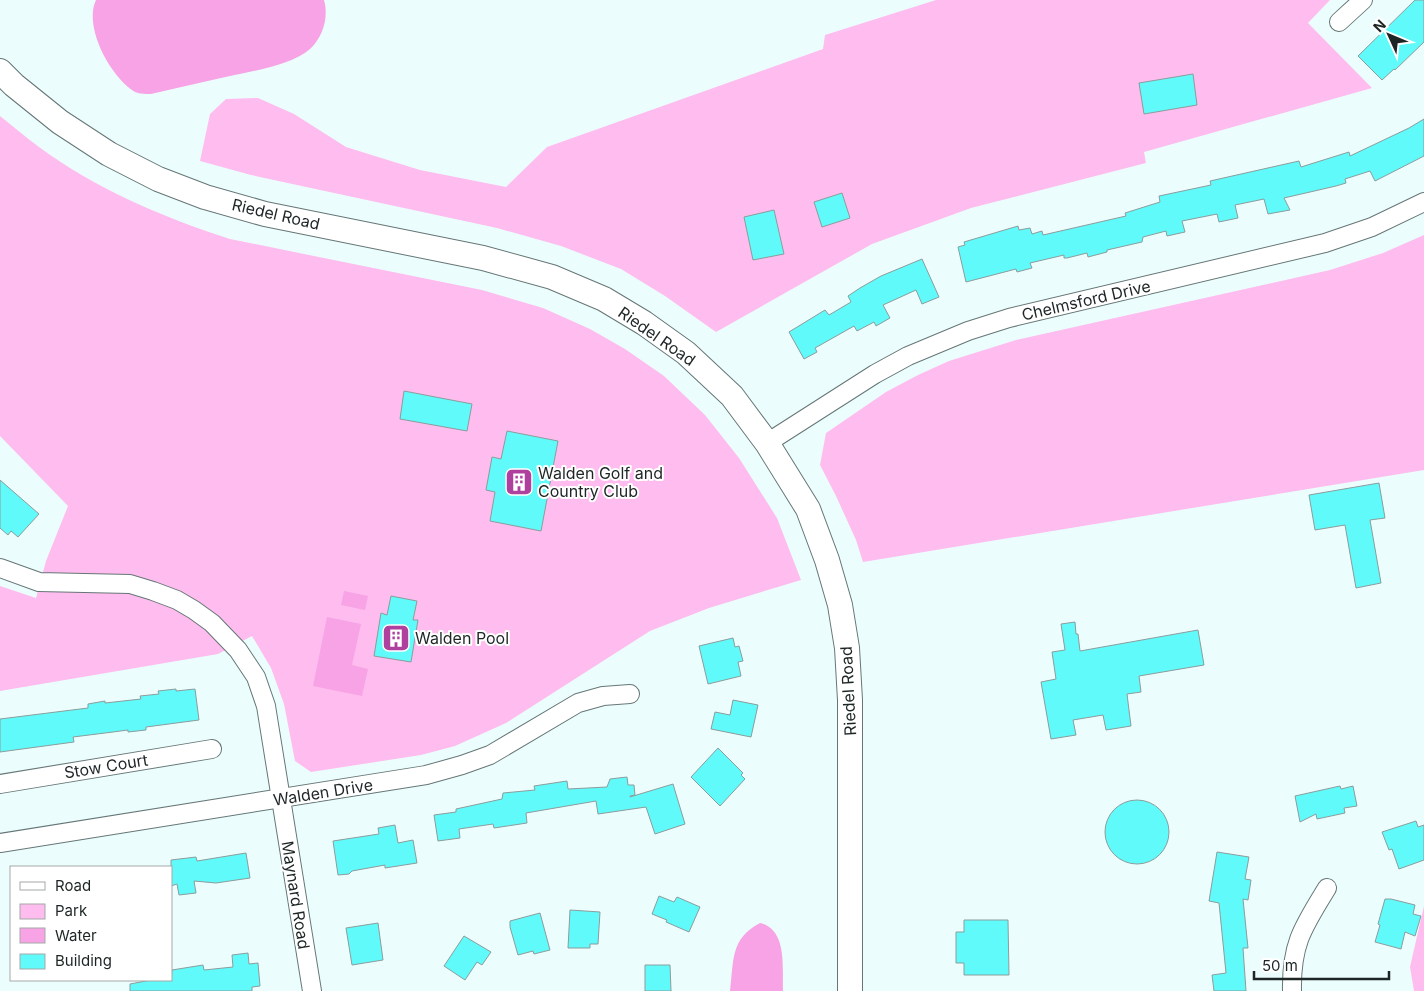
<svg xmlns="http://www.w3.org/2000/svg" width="1424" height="991" viewBox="0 0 1424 991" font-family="Inter,sans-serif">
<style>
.green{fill:#febcef}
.water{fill:#f7a3e5}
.building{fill:#60fafa;stroke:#8b9d9c}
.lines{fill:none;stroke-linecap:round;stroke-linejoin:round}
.street-casing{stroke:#667676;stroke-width:20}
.secondary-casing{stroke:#667676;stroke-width:26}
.street{stroke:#fff;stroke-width:18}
.secondary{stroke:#fff;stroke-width:24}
.labels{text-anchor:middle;stroke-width:4;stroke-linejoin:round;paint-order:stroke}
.street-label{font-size:16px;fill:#1e2525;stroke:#fff}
.poi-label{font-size:16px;fill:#1e2525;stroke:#fff;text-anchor:start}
</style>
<rect width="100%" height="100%" fill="#ebfefd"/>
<!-- green -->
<g class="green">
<polygon points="936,0 1330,0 1308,23 1372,88 1144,152 1146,163 971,208 872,244 716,332 665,296 621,269 561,246 497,228 251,175 200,161 210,114 226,99 258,98 294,114 346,147 420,170 506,187 547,147 823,49 825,35"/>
<path d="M0,116C13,126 25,137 39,147C96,189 162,217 230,239L482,290L543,308L590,329L625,349L664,376L705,415L739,458L777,518L801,580L709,608L650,631L506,723L455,746L421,755L311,772L295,761L284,704L271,668L252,636L218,654L0,691V586L36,598L46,561L68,506L0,436Z"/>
<polygon points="1424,235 1424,470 863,562 856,540 836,496 820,465 826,433 886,392 918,375 949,361 1016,340 1330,270 1383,253"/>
<polygon points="1424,906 1424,991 1414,991 1410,967"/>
</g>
<!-- water -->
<g class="water">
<path d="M96,0H324C329,17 323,37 310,49C292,65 253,71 230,76C203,82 177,88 151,94C146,94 140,94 135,92C111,78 83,27 96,0Z"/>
<polygon points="344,591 368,596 365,610 341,605"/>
<polygon points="327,617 361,624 352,665 368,669 362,696 313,686"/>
<path d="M760,923C788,930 782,968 783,991H730C734,960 730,939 760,923Z"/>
</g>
<!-- building -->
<g class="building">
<polygon points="1415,0 1424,0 1424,42 1395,70 1394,69 1382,80 1358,56"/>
<polygon points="1193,74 1197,105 1144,114 1139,83"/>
<polygon points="1424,119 1424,156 1375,181 1370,171 1345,179 1346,183 1336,186 1284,198 1290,210 1268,214 1264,199 1235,205 1238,218 1219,222 1217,214 1182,221 1185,232 1167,236 1166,231 1143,237 1142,242 1107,250 1107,252 1088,257 1087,253 1067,258 1064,258 1064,255 1030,263 1032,268 1017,272 1016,269 966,282 958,247 965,245 964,242 1018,226 1019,230 1030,228 1032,234 1042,231 1043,235 1126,216 1125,213 1160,202 1159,196 1211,185 1210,181 1299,161 1301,167 1349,152 1350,156 1409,128"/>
<polygon points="842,193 850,218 822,227 814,202"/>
<polygon points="774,210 784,254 753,260 744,217"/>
<polygon points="922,259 939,297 922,304 916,290 883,305 890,318 876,326 874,322 857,331 854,326 815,348 817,352 804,359 789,332 825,310 829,315 851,302 848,296 860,288 881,276"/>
<polygon points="404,391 472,404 467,431 400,419"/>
<polygon points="507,431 558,441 541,531 490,521 495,492 486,490 492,457 501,459"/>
<polygon points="0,480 39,514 18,537 11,531 8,535 0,528"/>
<polygon points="1379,483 1385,518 1370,520 1381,583 1356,588 1345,525 1315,530 1309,495"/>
<polygon points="391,596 417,601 413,620 418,620 411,662 374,656 381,613 387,615"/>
<polygon points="1075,622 1076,634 1078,634 1080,651 1198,630 1204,665 1139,676 1141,692 1127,694 1131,726 1106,730 1103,715 1073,720 1076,735 1051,739 1041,682 1056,679 1052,652 1065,650 1061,624"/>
<polygon points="733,638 735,647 739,646 743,661 738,662 741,676 708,684 699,646"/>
<polygon points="176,689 176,691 195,689 199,720 146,727 146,730 128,732 128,730 113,732 73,737 74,742 0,752 0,719 88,708 88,704 105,701 105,703 141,699 140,696 159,694 158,691"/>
<polygon points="733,700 758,705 751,737 711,729 715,712 730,715"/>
<polygon points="718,748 743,773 741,775 745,779 720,806 691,777"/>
<polygon points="627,777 628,785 634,785 635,795 630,796 630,797 673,784 685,824 655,834 646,807 598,814 596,801 526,813 527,823 494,828 493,824 459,829 460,838 438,841 434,815 456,812 456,809 502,799 503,793 535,790 534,786 567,781 568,789 607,787 610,779"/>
<polygon points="1340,786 1341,789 1353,786 1357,806 1344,808 1345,813 1317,819 1316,814 1300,822 1295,796"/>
<circle cx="1137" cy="832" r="32"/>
<polygon points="1416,821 1418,827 1424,825 1424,860 1399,869 1392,849 1389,850 1382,832"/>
<polygon points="395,825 398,843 413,840 417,863 385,868 385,865 352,871 349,874 338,875 333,841 379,834 378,828"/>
<polygon points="1217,852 1249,857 1245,879 1251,880 1248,900 1243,899 1248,948 1243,948 1246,991 1214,991 1212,975 1226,973 1219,903 1209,901"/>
<polygon points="246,853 250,878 216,883 194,881 196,893 179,895 177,884 171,886 171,860 196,857 197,861"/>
<polygon points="659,896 674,902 677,897 700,907 689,932 666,922 667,920 652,914"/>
<polygon points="1385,899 1391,899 1415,905 1413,914 1421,916 1415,936 1405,932 1401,949 1375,942 1380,925 1378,924"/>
<polygon points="570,910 600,912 598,944 590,944 590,948 568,948"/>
<polygon points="540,913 550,950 534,954 533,951 518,955 510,927 510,921"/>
<polygon points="964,920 1008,920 1009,975 964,975 964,963 956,963 956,932 964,932"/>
<polygon points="378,923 383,960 352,965 346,928"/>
<polygon points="464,936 491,952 482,965 477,962 465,980 444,966"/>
<polygon points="248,953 249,964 258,963 260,986 252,987 252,991 130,991 130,984 151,980 171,980 172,970 203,965 204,970 233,967 232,955"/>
<polygon points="645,965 670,965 671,991 645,991"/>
</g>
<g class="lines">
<!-- street casing -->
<g class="street-casing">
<g id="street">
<polyline points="1339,22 1363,0"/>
<polyline points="767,443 875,374 908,356 968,331 1009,318 1325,243 1372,227 1424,202"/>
<polyline points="0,568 39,582 130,584 153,591 177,600 194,610 212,623 238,650 256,677 266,706 312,991"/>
<polyline points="0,784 212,749"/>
<polyline points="0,843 426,775 462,765 490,755 578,703 603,696 630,694"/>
<path d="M1292,991C1291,944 1303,927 1327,888"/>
</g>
</g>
<!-- secondary casing -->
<g class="secondary-casing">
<polyline id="secondary" points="0,71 14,85 60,122 109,154 158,179 205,197 265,214 483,258 552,277 604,299 644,323 686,353 732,396 767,443 808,509 827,560 840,605 847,648 850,700 850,991"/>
</g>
<!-- street -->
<use href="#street" class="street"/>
<!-- secondary -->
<use href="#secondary" class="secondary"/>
</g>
<!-- icons -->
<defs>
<g id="building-square" transform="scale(1.4375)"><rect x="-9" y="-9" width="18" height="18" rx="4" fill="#b0409d" stroke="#fff"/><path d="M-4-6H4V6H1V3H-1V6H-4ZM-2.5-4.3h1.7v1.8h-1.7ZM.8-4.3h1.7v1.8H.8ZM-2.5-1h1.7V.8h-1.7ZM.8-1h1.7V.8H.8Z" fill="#fff"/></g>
</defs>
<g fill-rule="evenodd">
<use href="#building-square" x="519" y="482"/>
<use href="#building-square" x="396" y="638"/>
</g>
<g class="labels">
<!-- street labels -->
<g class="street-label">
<text transform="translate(276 214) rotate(13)" y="6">Riedel Road</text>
<text transform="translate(1086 300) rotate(-13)" y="6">Chelmsford Drive</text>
<text transform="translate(657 336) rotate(35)" y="6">Riedel Road</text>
<text transform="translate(848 691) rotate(-93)" y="6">Riedel Road</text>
<text transform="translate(106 766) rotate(-9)" y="6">Stow Court</text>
<text transform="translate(323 792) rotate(-9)" y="6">Walden Drive</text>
<text transform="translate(296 895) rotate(81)" y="6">Maynard Road</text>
</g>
<!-- poi labels -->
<g class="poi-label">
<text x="538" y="479">Walden Golf and<tspan x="538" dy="18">Country Club</tspan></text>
<text x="415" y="644">Walden Pool</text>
</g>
</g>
<!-- legend -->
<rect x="10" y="866" width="162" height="115" fill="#ffffff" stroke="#a5a8a8"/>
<rect x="20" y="882" width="25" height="8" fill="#ffffff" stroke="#a5a8a8"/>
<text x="55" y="891" font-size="15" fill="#1e2525">Road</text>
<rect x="20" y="904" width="25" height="15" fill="#febcef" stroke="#a5a8a8"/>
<text x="55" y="916" font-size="15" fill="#1e2525">Park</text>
<rect x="20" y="928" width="25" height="15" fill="#f7a3e5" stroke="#a5a8a8"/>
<text x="55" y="941" font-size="15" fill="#1e2525">Water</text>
<rect x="20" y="954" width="25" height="15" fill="#60fafa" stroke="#a5a8a8"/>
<text x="55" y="966" font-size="15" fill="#1e2525">Building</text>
<!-- north arrow -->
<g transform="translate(1389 35) rotate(314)" stroke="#ffffff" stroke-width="4" paint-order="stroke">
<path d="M0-4L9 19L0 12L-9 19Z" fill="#1e2525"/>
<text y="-8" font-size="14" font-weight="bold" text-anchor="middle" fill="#1e2525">N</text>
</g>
<!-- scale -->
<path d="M1254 971v8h135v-8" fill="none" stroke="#1e2525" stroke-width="2.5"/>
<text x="1262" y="971" font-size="15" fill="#1e2525" stroke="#ffffff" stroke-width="4" paint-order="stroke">50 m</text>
</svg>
